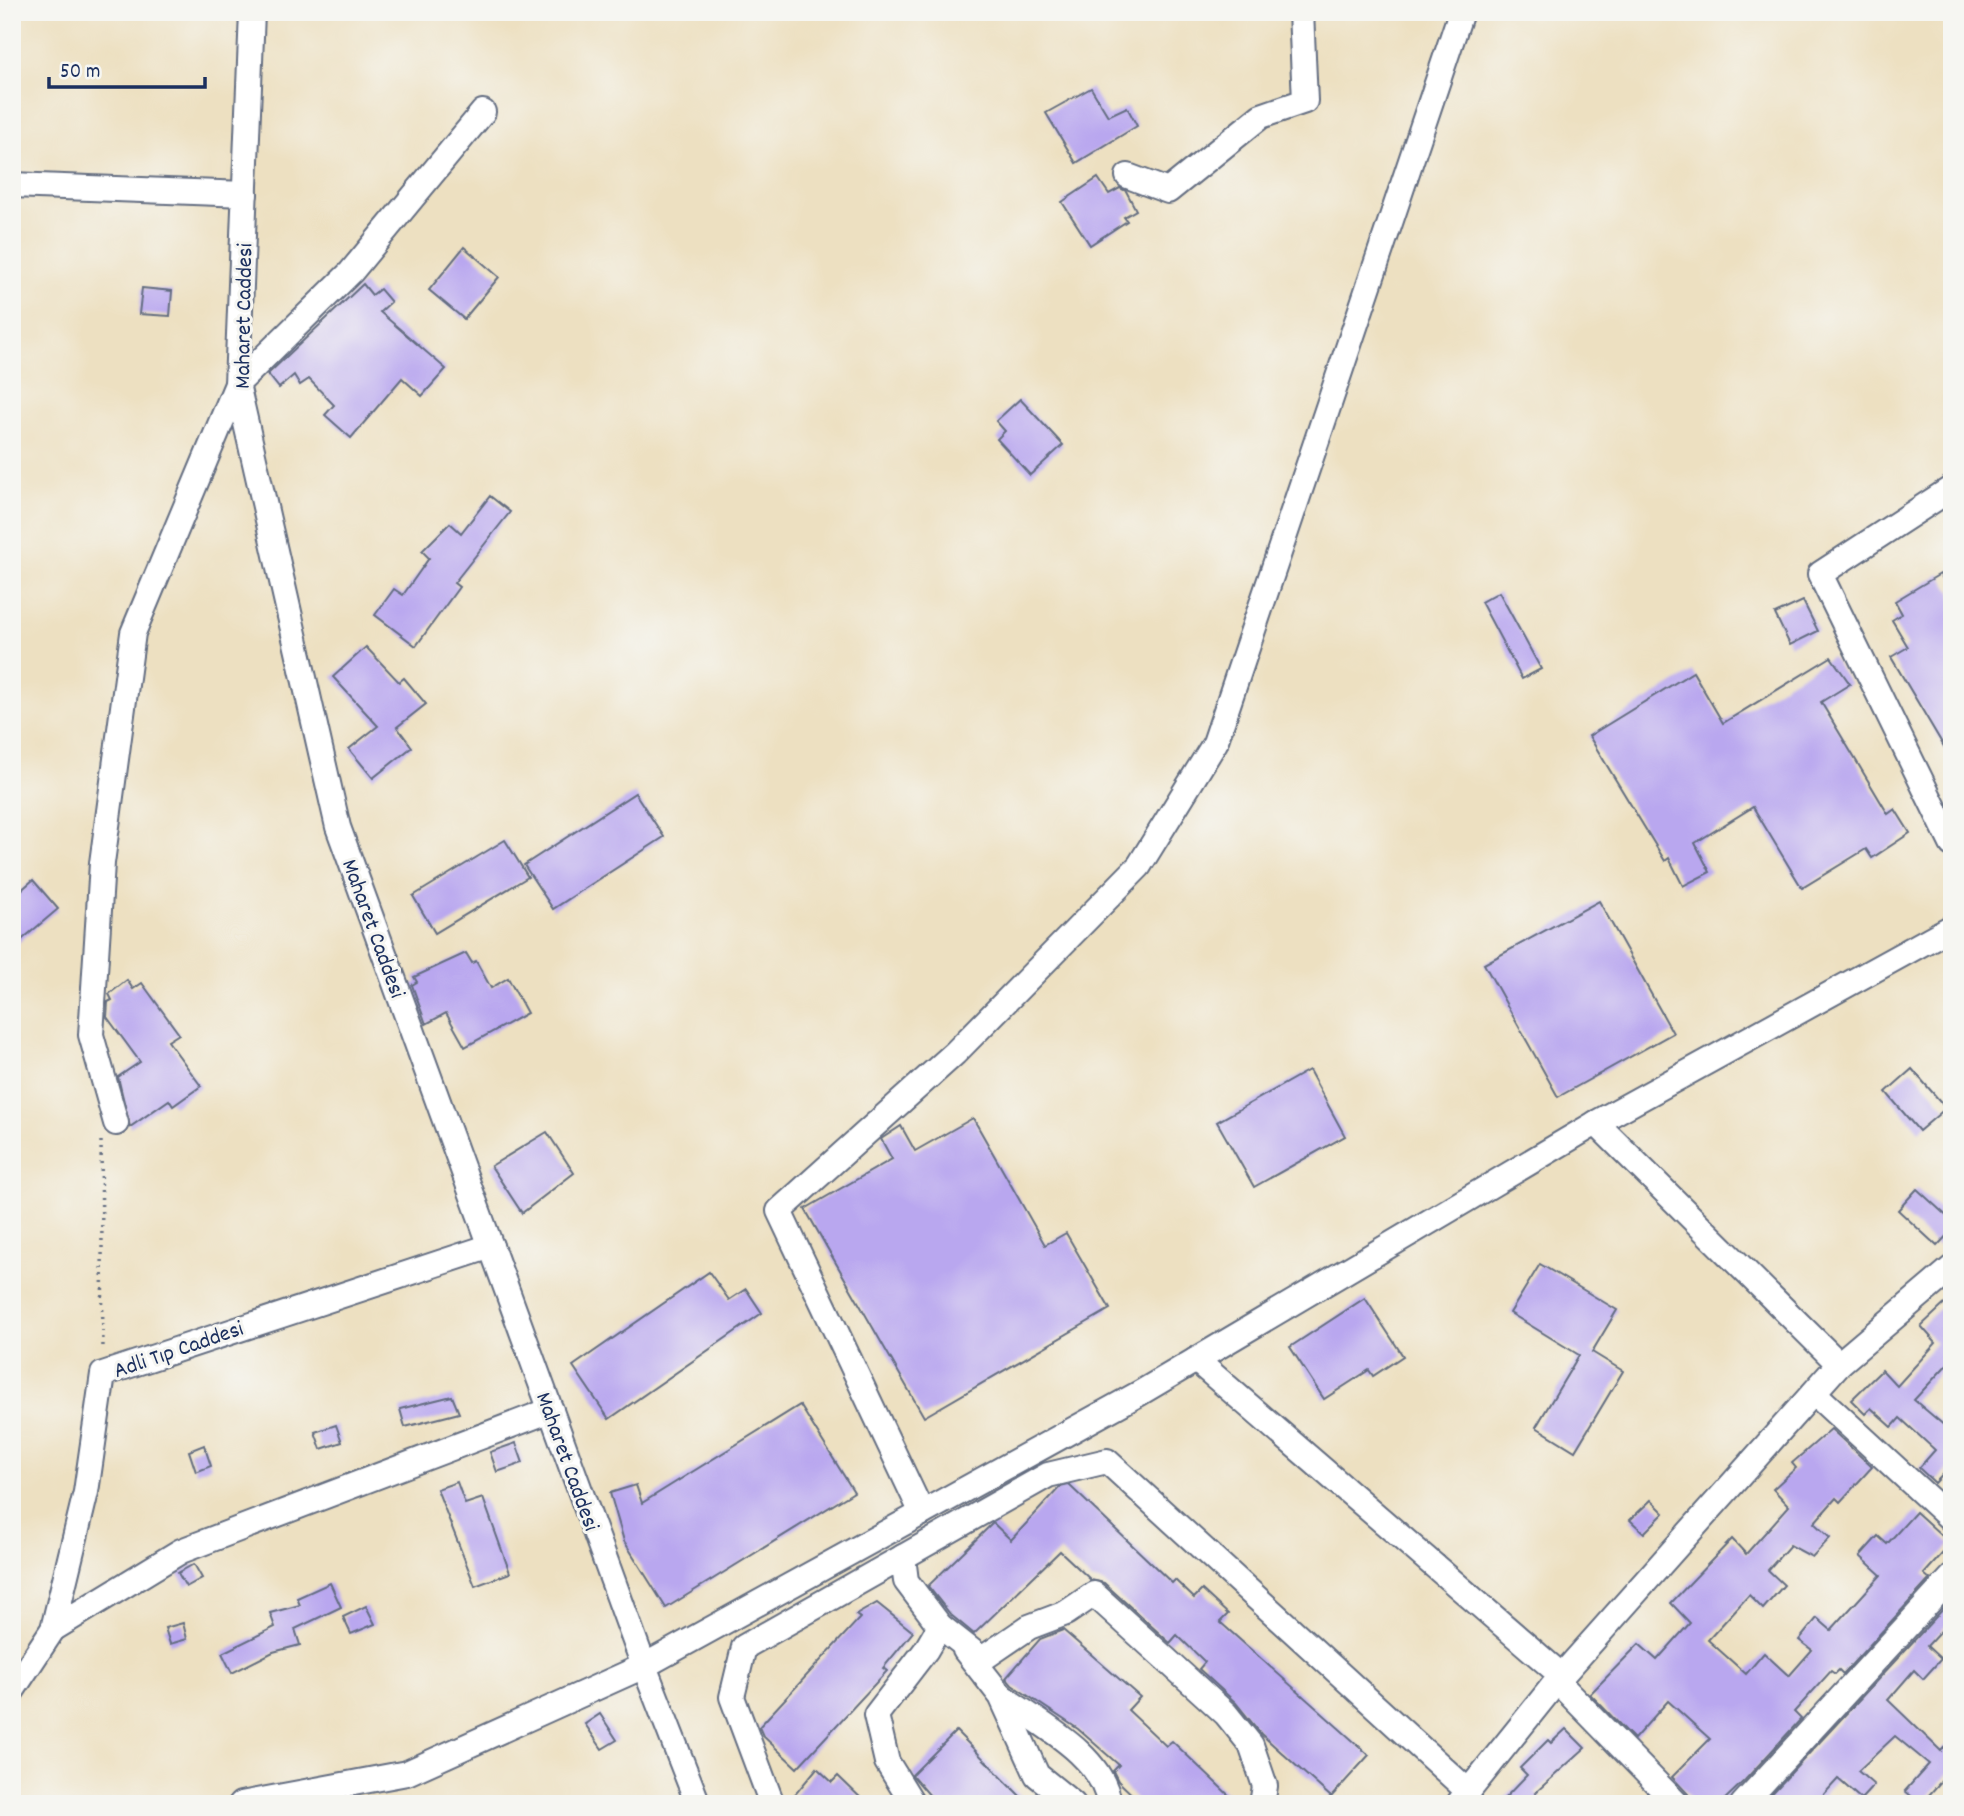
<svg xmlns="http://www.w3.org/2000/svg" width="1964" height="1816" viewBox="0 0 1964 1816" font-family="Dekko,sans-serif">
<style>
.building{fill:#b9a7ef}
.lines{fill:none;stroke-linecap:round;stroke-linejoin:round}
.minor-casing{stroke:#646d81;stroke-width:28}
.path{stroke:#646d81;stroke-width:3.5;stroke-dasharray:2 5;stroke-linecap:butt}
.minor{stroke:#fff;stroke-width:24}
.labels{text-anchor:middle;stroke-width:6;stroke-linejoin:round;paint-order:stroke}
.street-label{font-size:23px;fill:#1b2f5e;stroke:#f6f6f2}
</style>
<rect width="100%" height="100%" fill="#f6f6f2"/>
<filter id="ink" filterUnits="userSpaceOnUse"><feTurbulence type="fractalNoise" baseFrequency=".0143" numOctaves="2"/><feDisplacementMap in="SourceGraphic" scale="14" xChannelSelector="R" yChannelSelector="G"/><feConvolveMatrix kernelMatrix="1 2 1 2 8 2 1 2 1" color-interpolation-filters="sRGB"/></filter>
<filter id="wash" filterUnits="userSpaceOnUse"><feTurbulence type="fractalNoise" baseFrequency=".00686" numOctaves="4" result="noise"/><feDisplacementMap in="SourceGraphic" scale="28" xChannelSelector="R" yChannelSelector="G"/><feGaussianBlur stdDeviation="1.57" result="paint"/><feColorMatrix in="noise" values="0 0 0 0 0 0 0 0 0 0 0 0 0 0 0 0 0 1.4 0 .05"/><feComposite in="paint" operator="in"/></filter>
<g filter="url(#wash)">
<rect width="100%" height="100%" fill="#ede0c1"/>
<g id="blocks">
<!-- building -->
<g class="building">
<polygon points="1091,88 1108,116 1127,107 1137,126 1076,163 1046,113"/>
<polygon points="1098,178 1109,194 1120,188 1126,191 1136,210 1124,217 1127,221 1090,245 1062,202"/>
<polygon points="464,247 499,277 464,319 429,290"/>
<polygon points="363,284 372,295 380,289 391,302 380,312 446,369 422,396 402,378 351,438 325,415 334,405 309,379 300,385 294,375 279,388 268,374"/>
<polygon points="142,288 172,291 170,316 139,314"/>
<polygon points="1020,399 1063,445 1030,475 997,439 1005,431 996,421"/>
<polygon points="490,496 510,512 454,583 459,587 416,646 375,615 394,589 403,595 429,558 422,551 450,523 461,533"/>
<polygon points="1940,574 1952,593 1952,760 1891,657 1908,647 1892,620 1902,614 1895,601"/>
<polygon points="1499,592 1541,669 1522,679 1481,602"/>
<polygon points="1803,601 1818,631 1790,645 1775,614"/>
<polygon points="366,647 399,682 404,678 426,704 397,727 412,747 373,778 349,749 378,726 333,677"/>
<polygon points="1831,657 1850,684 1821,702 1888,814 1895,809 1910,833 1872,858 1866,849 1802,888 1753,807 1695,843 1710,872 1683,886 1669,858 1665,861 1589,736 1693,672 1723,723"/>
<polygon points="635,793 664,837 553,909 524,865"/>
<polygon points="505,840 528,877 435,933 413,896"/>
<polygon points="33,880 58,909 12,948 12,898"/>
<polygon points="1599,901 1673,1033 1558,1097 1484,964"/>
<polygon points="466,953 472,963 476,961 491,988 508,978 527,1013 465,1047 446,1013 426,1024 412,985 417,982 414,977"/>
<polygon points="127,980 133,989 142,983 179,1034 168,1041 201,1086 173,1106 169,1100 130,1127 118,1077 140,1062 107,1017 108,1002 112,1000 109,994"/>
<polygon points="1912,1069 1946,1108 1919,1131 1886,1092"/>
<polygon points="1309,1070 1345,1136 1254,1187 1217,1122"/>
<polygon points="973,1118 1045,1245 1066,1233 1110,1309 924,1417 805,1209 892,1159 881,1139 901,1126 915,1151"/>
<polygon points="547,1132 574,1173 522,1213 491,1166"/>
<polygon points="1917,1189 1952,1221 1952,1230 1937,1246 1898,1210"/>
<polygon points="1540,1264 1617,1310 1592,1352 1623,1371 1575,1451 1536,1427 1579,1355 1510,1313"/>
<polygon points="709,1272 729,1300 746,1289 762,1313 609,1419 573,1366"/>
<polygon points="1952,1297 1952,1359 1914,1400 1952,1432 1952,1465 1935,1483 1919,1468 1935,1450 1900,1418 1892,1427 1871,1408 1865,1414 1851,1400 1882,1370 1897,1386 1936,1343 1921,1326"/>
<polygon points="1365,1298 1403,1356 1373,1376 1369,1370 1324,1399 1290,1347"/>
<polygon points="452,1396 459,1413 405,1427 400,1409"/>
<polygon points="800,1405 854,1492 666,1608 624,1541 610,1493 636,1485 642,1503"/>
<polygon points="336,1425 342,1442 321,1449 315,1432"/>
<polygon points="1831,1429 1872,1467 1840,1502 1836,1498 1814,1523 1830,1538 1812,1557 1790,1545 1768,1570 1784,1585 1763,1609 1749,1595 1708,1640 1746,1674 1764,1653 1789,1676 1812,1650 1799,1640 1817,1618 1831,1630 1881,1575 1860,1556 1878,1536 1887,1544 1916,1512 1951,1544 1924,1574 1930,1579 1843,1674 1839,1670 1835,1674 1831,1671 1794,1712 1801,1719 1745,1780 1720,1804 1691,1804 1688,1794 1672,1777 1710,1739 1668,1701 1634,1739 1590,1694 1639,1644 1657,1660 1690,1623 1671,1603 1732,1539 1746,1554 1789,1506 1773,1489 1796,1468 1792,1463"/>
<polygon points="516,1443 523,1463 497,1472 490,1452"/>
<polygon points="204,1445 211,1466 196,1472 189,1451"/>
<polygon points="457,1482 465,1504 483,1498 510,1573 475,1586 437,1489"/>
<polygon points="1069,1485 1172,1583 1175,1580 1194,1598 1202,1590 1228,1614 1220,1622 1369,1755 1331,1797 1261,1734 1236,1703 1199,1669 1205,1662 1177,1635 1170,1643 1104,1583 1091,1580 1060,1551 974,1634 951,1615 928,1586 993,1523 1011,1540 1060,1487"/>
<polygon points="1651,1500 1664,1513 1644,1533 1630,1520"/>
<polygon points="194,1564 202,1578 186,1587 178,1573"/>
<polygon points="330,1583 341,1607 295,1629 300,1645 273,1652 232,1673 222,1653 275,1627 270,1613 300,1605 297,1598"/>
<polygon points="877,1603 913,1632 883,1668 887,1671 797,1768 763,1736 759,1727 860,1618 856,1615"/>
<polygon points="366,1606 375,1624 351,1634 343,1617"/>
<polygon points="1946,1606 1952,1611 1952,1619 1927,1646 1941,1659 1923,1679 1914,1670 1888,1700 1941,1751 1952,1739 1952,1769 1921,1804 1905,1791 1929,1764 1895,1736 1858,1771 1874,1785 1861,1799 1838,1779 1815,1804 1772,1804 1767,1799"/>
<polygon points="183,1623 187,1639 170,1644 165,1628"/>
<polygon points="1063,1630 1140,1697 1128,1710 1166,1746 1172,1741 1238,1804 1142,1804 1118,1781 1113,1771 1119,1765 1078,1729 1012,1685 1006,1678 1040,1639"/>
<polygon points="600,1714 617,1740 602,1749 585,1724"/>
<polygon points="1566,1729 1585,1748 1535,1793 1545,1804 1499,1804 1527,1775 1520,1768 1548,1740 1551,1743"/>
<polygon points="956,1731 1028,1804 937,1804 912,1775"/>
<polygon points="817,1768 832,1782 838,1776 867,1804 787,1804"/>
</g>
</g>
</g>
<g filter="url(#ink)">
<use href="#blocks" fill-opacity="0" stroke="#646d81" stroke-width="2"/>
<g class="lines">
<!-- minor casing -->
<g class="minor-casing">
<g id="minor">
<polyline points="252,12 237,384 338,827 644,1666 698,1804"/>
<polyline points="1128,176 1168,191 1261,116 1305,101 1301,12"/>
<polyline points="12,185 245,194"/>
<polyline points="1952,488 1820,574 1952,844"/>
<polyline points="116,1123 91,1035 102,863 133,633 237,384 351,272 483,112"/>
<polyline points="1596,1123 1839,1364"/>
<polyline points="1196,1360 1562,1676"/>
<polyline points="1814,1393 1952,1520"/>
<polyline points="922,1513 779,1211 955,1053 1139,866 1215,743 1461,12"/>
<polyline points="903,1557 906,1581 940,1626 982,1659 1029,1627 1066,1613 1094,1594 1226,1714 1251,1745 1265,1786 1262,1804"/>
<polyline points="53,1629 181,1551 551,1410"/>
<polyline points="965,1650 1001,1696 1037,1775 1073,1804"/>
<polyline points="1557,1681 1677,1804"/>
<polyline points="12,1691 53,1629 86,1492 103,1374 491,1246"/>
<path d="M1004,1698C1040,1724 1104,1756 1109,1804"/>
<polyline points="1459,1803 1557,1681 1839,1364 1952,1268"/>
<polyline points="241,1804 407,1773 644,1666 1140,1393 1596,1123 1952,927"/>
<polyline points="772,1804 732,1697 744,1647 1048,1475 1107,1461 1469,1792"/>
<polyline points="913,1804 887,1762 876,1715 926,1650 940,1626"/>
<polyline points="1743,1804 1952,1577"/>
</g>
</g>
<!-- path -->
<polyline class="path" points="101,1141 103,1350"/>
<!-- minor -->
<use href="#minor" class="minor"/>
</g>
</g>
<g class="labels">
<!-- street labels -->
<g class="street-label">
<text transform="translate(242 316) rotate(-89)" y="8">Maharet Caddesi</text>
<text transform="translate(375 928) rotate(70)" y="8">Maharet Caddesi</text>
<text transform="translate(178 1348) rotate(-19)" y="8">Adli Tıp Caddesi</text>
<text transform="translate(569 1461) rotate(70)" y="8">Maharet Caddesi</text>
</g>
</g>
<!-- margin -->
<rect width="1964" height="1816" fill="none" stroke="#f6f6f2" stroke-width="42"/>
<!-- scale -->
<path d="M49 77v10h156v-10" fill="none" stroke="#1b2f5e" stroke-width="3.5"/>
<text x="60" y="77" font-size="21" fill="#1b2f5e" stroke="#f6f6f2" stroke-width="5" paint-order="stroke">50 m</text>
</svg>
